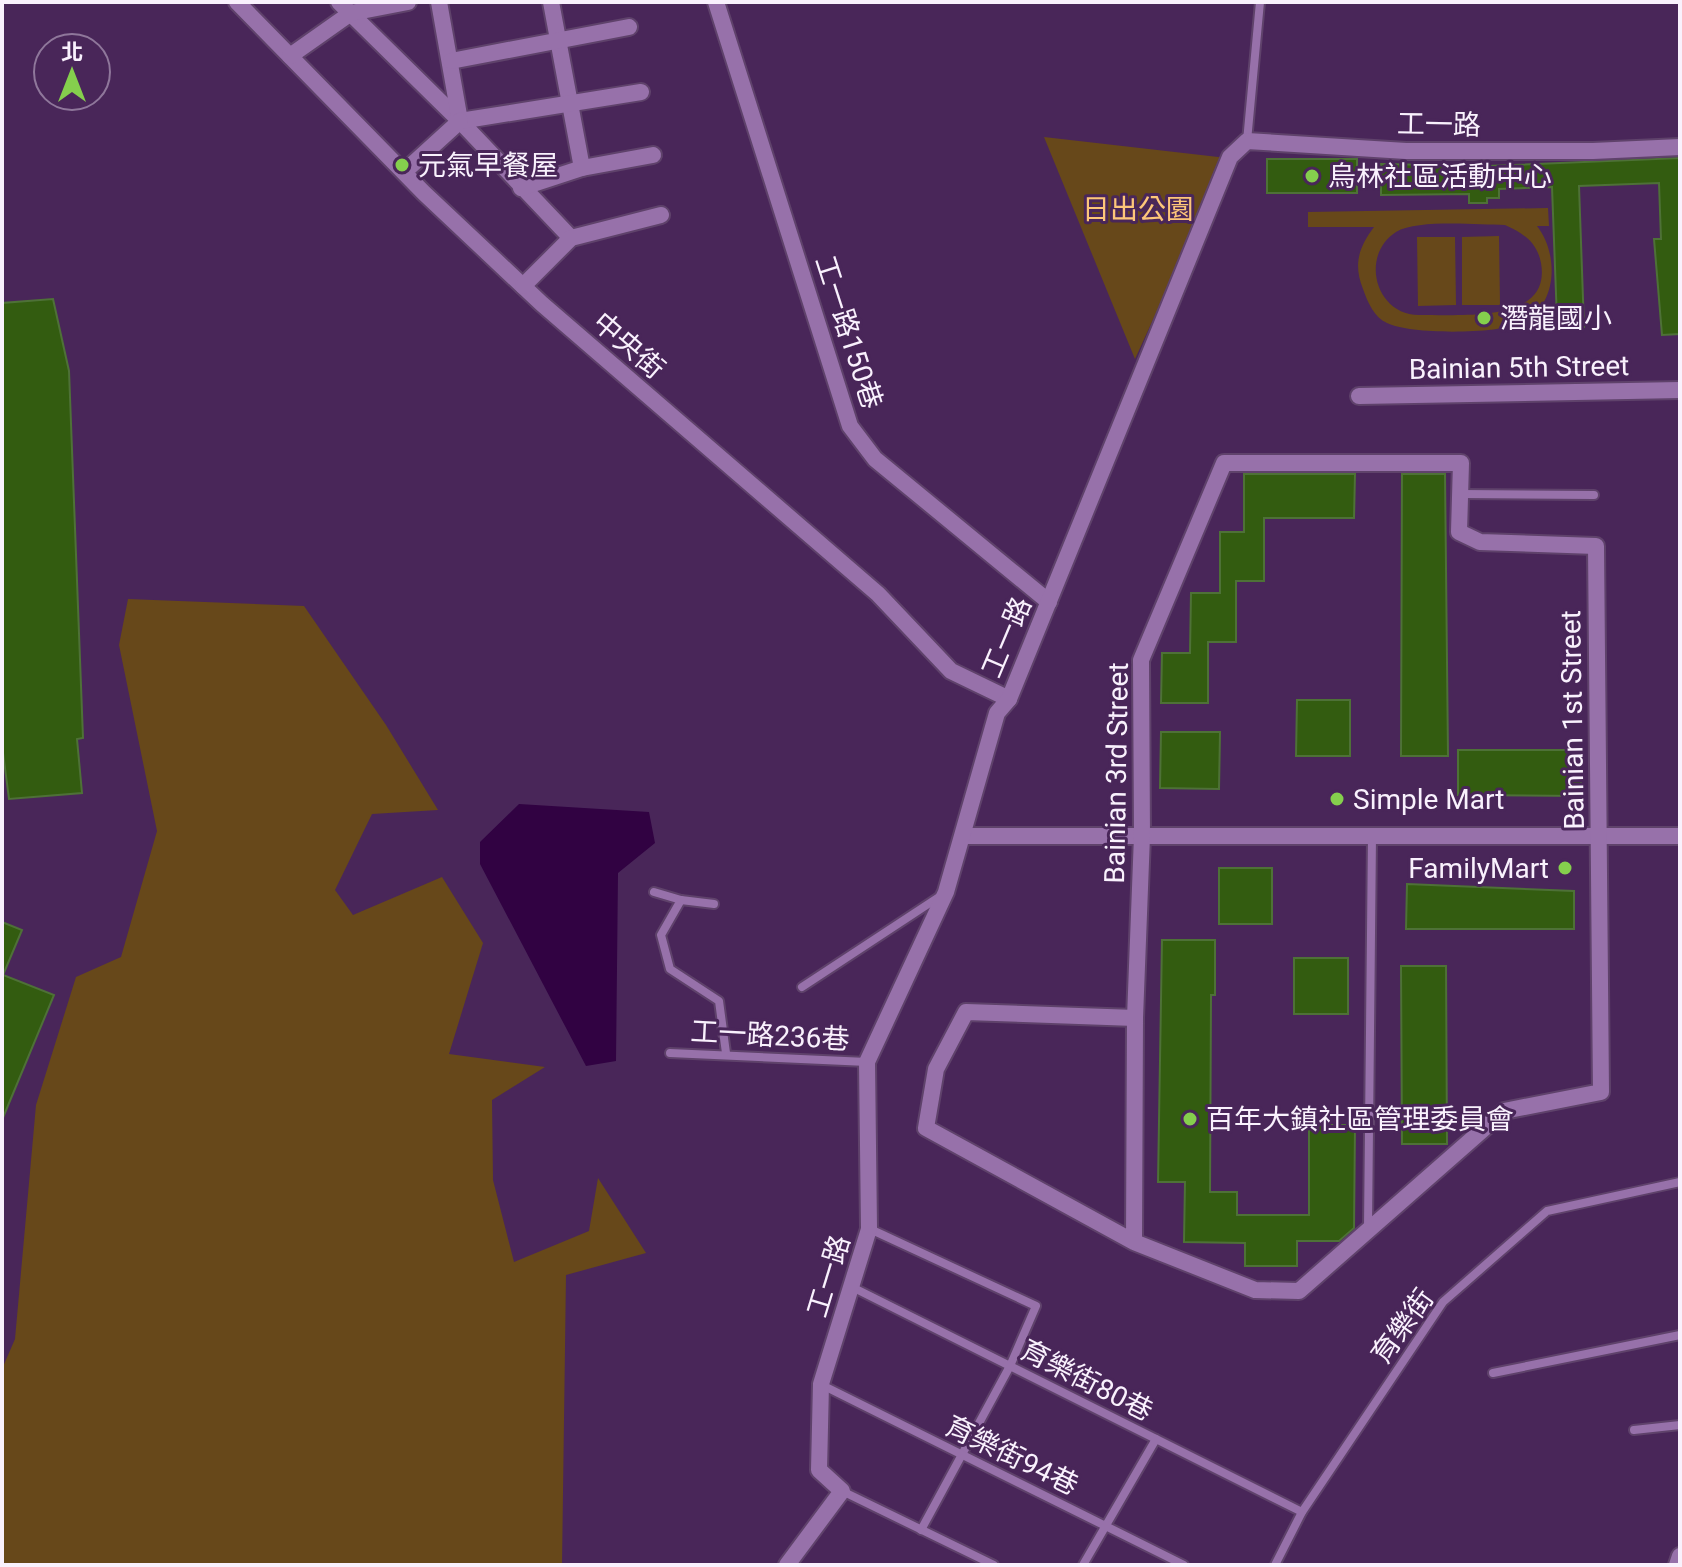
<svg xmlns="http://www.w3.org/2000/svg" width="1682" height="1567" viewBox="0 0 1682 1567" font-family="Roboto,'Noto Sans TC',sans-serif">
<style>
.green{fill:#67481a;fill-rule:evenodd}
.water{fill:#310242}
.building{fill:#335c10;stroke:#4e7137;stroke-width:2}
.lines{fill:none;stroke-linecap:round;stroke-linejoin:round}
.service-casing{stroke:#5f426b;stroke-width:12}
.minor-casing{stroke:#5f426b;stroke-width:20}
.service{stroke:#9771aa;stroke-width:8}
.minor{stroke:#9771aa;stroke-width:16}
.poi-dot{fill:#85cf4d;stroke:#492659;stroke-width:3}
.labels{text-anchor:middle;stroke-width:6;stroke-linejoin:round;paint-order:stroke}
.street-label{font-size:28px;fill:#f9f1fd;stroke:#492659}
.poi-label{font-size:28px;fill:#f9f1fd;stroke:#492659;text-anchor:start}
.park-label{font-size:28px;fill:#fdc679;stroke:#492659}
</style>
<rect width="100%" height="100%" fill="#492659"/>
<!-- green -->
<g class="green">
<polygon points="1044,137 1227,158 1135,359"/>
<path d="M1548,208L1549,226H1537C1559,254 1558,305 1522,323C1498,334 1411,335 1387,323C1374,317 1368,303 1363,289C1353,264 1359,247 1374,227H1308V212ZM1505,225C1523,233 1537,242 1541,263C1552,325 1457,314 1420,315C1376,316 1359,256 1396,232C1418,219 1478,225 1505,225Z"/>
<polygon points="1499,236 1500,305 1462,305 1462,237"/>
<polygon points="1417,237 1455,237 1456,305 1418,306"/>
<polygon points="128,599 304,606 386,725 438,810 372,814 335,890 353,915 442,877 483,943 449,1054 545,1067 492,1100 493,1180 514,1262 589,1231 598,1178 646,1253 566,1275 562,1565 2,1565 2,1369 15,1339 36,1105 76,977 121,957 157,831 119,645"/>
</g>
<!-- water -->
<polygon class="water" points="519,804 649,812 655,843 618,873 616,1061 586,1066 480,864 480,842"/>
<!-- building -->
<g class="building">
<polygon points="1680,158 1680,334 1662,335 1654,239 1661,239 1659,183 1579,186 1584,327 1563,328 1563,320 1557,320 1552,187 1499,189 1499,198 1487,198 1487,203 1469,203 1469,194 1381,195 1381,164 1487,166"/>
<rect x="1267" y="159" width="90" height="34"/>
<polygon points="53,299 69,371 83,738 77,739 82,793 9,799 2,745 2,303"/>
<polygon points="1244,474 1355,474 1354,518 1264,518 1264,581 1236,581 1236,642 1208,642 1208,703 1161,703 1162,653 1190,653 1191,593 1220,593 1220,532 1244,532"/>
<polygon points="1402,474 1445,474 1448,756 1401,756"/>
<polygon points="1297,700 1350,700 1350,756 1296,756"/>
<polygon points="1161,732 1220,732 1219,789 1160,788"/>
<polygon points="1458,750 1581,750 1581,796 1458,795"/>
<rect x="1219" y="868" width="53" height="56"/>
<polygon points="1407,884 1574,891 1574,929 1406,929"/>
<polygon points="2,922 22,930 3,975 54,995 2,1120"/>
<polygon points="1162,940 1215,940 1215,995 1211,995 1210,1192 1237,1192 1237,1215 1309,1215 1309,1125 1355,1125 1354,1228 1339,1241 1297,1241 1297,1266 1245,1266 1245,1243 1184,1242 1185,1182 1158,1182"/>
<rect x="1294" y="958" width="54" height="56"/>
<polygon points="1401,966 1446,966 1447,1144 1402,1144"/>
</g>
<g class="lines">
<!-- service casing -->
<g class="service-casing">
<g id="service">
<polyline points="1247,141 1260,2"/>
<polyline points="1460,494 1594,495"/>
<polyline points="654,892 681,900 661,935 670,969 719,1001 726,1053"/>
<polyline points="681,900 714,904"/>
<polyline points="802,987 942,895"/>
<polyline points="670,1053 867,1062"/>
<polyline points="1368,1227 1372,836"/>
<polyline points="870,1229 1036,1306 1010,1366 921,1530"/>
<polyline points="852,1287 1302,1512"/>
<polyline points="1493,1373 1680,1335"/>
<polyline points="822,1385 1184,1565"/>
<polyline points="1634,1430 1680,1425"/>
<polyline points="842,1491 994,1565"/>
<polyline points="1083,1565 1156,1439"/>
<polyline points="1275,1565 1302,1512 1443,1302 1547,1211 1680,1182"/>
</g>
</g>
<!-- minor casing -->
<g class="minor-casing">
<g id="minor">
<polyline points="237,2 424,193 542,304 878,594 951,671 1009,699"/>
<polyline points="339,2 460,121 571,238"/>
<polyline points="439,2 460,121"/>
<polyline points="551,2 582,168"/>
<polyline points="716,2 850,426 875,459 1049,602"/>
<polyline points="290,56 351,13 408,2"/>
<polyline points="451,61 629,27"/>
<polyline points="460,121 641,92"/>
<polyline points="404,172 460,121"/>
<polyline points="521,188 582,168 653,155"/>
<polyline points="523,286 571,238 661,215"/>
<polyline points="1359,396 1680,390"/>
<polyline points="965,836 1680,836"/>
<polyline points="1134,1242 1135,1018 1142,836 1141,660 1224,463 1461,463 1459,532 1480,542 1596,546 1601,1092 1504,1111 1299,1291 1255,1290 1134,1242 926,1128 936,1069 966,1012 1135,1018"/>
<polyline points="787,1565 842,1491 819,1470 821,1384 869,1229 867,1062 946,892 997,713 1009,699 1230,157 1247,141 1406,151 1593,151 1680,147"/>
<polyline points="1677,1565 1680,1556"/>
</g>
</g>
<!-- service -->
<use href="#service" class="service"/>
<!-- minor -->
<use href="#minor" class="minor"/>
</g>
<!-- markers -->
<g class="poi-dot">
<circle cx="402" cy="165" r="8"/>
<circle cx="1312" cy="176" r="8"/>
<circle cx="1484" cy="318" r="8"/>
<circle cx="1337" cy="799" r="8"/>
<circle cx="1565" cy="868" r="8"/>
<circle cx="1190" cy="1119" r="8"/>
</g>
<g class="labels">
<!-- street labels -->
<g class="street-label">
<text transform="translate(1439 124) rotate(1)" y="10">工一路</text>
<text transform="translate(849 332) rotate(72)" y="10">工一路150巷</text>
<text transform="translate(629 345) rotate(41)" y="10">中央街</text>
<text transform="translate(1519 367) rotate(-1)" y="10">Bainian 5th Street</text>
<text transform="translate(1006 637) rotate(-67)" y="10">工一路</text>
<text transform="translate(1572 720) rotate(-91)" y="10">Bainian 1st Street</text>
<text transform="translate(1116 773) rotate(-89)" y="10">Bainian 3rd Street</text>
<text transform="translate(770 1035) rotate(3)" y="10">工一路236巷</text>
<text transform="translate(828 1276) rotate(-73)" y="10">工一路</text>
<text transform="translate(1402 1326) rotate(-54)" y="10">育樂街</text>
<text transform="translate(1087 1380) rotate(27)" y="10">育樂街80巷</text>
<text transform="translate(1012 1455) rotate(26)" y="10">育樂街94巷</text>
</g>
<!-- poi labels -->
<g class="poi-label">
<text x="418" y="175">元氣早餐屋</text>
<text x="1328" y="186">烏林社區活動中心</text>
<text x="1500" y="328">潛龍國小</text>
<text x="1353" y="809">Simple Mart</text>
<text x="1549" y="878" text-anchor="end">FamilyMart</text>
<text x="1206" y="1129">百年大鎮社區管理委員會</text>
</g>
<!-- park labels -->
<g class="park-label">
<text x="1138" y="219">日出公園</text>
</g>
</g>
<!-- border -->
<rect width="1682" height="1567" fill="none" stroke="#f9f1fd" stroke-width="8"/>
<!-- north arrow -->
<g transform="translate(72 72)"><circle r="38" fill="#492659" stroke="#8f779b" stroke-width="2"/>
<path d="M0-6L14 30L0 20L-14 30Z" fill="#85cf4d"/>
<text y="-12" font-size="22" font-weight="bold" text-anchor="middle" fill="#f9f1fd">北</text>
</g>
</svg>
